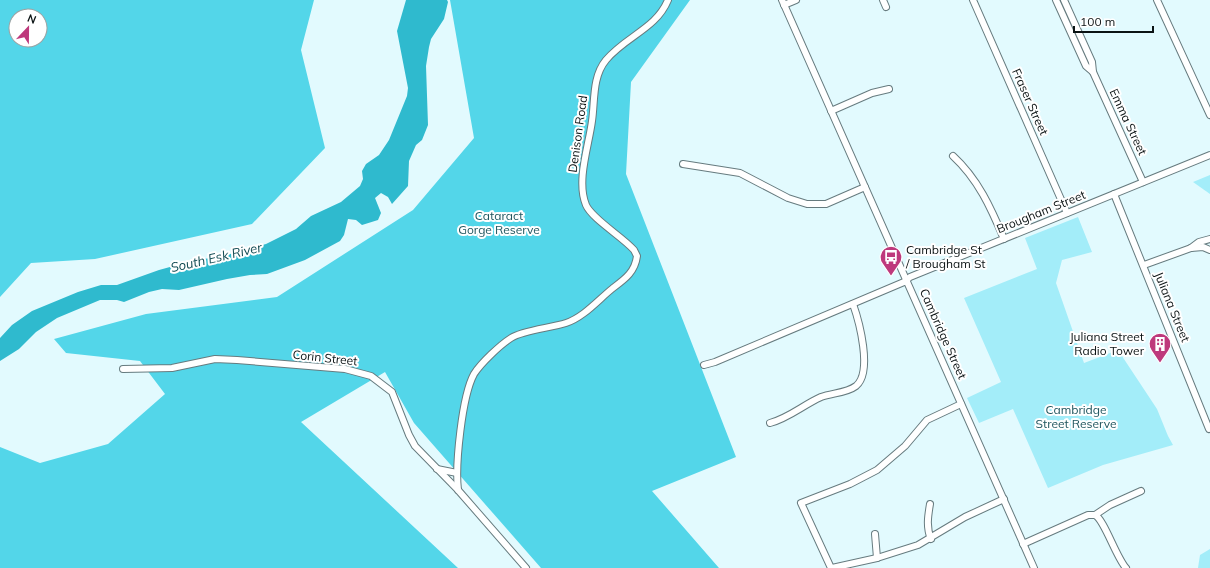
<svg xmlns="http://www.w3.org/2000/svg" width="1210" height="568" viewBox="0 0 1210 568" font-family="Mulish,sans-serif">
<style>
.green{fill:#a3edf9}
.forest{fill:#53d6e9;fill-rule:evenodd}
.water{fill:#2fbace}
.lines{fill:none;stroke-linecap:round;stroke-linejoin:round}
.minor-casing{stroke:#667b7f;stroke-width:8}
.minor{stroke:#fff;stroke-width:6}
.labels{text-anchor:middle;stroke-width:4;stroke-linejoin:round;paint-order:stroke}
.street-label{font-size:12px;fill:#0b1314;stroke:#fff}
.park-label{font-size:12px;fill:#20565f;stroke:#fff}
.poi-label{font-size:12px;fill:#0b1314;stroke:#fff;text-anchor:start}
.water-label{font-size:13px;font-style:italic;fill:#114b53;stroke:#fff}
</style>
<rect width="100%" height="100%" fill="#e2fafe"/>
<!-- green -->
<g class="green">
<polygon points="1210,175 1210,194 1193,182"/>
<polygon points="1078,217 1092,252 1062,260 1056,283 1084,363 1118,350 1157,409 1168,436 1173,445 1103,465 1048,488 1013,409 979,423 967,398 1001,382 964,298 1037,269 1025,238"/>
<polygon points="1210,549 1210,568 1198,568 1200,555"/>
</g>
<!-- forest -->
<g class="forest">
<path d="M0,0H314L301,50L325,148L252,224L95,259L31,263L0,297ZM16,16H40V40H16Z"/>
<polygon points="450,0 690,0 631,82 626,174 736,457 652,491 719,568 541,568 414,423 385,372 301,422 458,568 0,568 0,447 40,463 108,444 165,394 140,361 66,353 54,339 146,314 277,297 413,210 474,138"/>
</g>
<!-- water -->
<polygon class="water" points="406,0 447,0 448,2 444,19 431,39 429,47 426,66 428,125 422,140 416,145 409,161 408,186 392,204 388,197 381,193 375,198 381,213 378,220 362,225 356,220 348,219 344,235 340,241 305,260 267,274 250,275 227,279 179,290 162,289 149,292 124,302 117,300 100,300 57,318 36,332 19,349 0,361 0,338 12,325 32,311 78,292 101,285 117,285 159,270 199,259 216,258 266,244 296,229 311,216 341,202 360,186 363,179 362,171 366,164 379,155 389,140 407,96 408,88 397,31"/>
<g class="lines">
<!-- minor casing -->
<g class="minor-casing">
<g id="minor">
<polyline points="782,0 1034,568"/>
<polyline points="883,0 886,7"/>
<polyline points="973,0 1067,213"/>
<polyline points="1056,0 1086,66 1093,72"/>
<polyline points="1064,0 1092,62 1093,72 1143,182"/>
<polyline points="1157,0 1210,115"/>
<polyline points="784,5 796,0"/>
<polyline points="831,111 872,93 889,89"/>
<path d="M953,156C978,179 991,208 1004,239"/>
<polyline points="683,164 740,173 788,198 807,204 826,204 865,187"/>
<polyline points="1114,194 1209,429"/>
<polyline points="1191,248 1203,247 1210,250"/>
<polyline points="1144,265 1191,248 1199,242 1210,239"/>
<polyline points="704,365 715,362 904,282 910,277 1210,155"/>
<polyline points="123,369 172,368 215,359 237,360 345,369 371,376 392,392 409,435 415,446 458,490 526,568"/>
<path d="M770,423C789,418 803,405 821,397C832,393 847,393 856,386C873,372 859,321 853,304"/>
<polyline points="437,469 457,473"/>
<path d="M458,490C455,465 462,396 474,374C481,363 500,345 511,338C523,330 551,328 566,323C584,317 598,300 613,288C625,279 635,272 637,256L634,250C623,237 592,219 586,205C576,181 589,145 592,121C595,101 592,77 606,60C626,36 656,29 668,0"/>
<path d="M930,504C928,516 926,527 931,539"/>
<polyline points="1095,515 1110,505 1141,491"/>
<polyline points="875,534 877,558"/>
<path d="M1023,544L1088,515H1095C1104,519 1116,557 1126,568"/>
<polyline points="831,568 801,503 850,484 877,470 905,446 927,420 961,404"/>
<polyline points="832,568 877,558 918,545 965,517 1004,499"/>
</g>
</g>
<!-- minor -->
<use href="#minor" class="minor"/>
</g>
<!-- icons -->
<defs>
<g id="bus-pin" transform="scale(1.15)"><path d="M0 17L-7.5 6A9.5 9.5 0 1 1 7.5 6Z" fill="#be397c" stroke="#fff"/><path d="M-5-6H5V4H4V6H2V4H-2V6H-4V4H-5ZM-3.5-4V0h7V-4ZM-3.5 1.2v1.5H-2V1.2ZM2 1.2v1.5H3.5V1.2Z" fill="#fff"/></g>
<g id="building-pin" transform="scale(1.15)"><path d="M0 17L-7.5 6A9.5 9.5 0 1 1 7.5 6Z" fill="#be397c" stroke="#fff"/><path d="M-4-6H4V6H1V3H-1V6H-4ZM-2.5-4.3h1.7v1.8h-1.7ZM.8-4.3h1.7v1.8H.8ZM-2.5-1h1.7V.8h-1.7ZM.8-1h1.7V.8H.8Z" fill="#fff"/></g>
</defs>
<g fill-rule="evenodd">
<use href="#bus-pin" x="891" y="257"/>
<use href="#building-pin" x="1160" y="344"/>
</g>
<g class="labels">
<!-- street labels -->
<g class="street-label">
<text transform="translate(1030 102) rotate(66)" y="4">Fraser Street</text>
<text transform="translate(1128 122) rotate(65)" y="4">Emma Street</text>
<text transform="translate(578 134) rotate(-82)" y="4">Denison Road</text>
<text transform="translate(1041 212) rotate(-22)" y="4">Brougham Street</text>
<text transform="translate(1172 307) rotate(68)" y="4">Juliana Street</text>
<text transform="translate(943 334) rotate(66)" y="4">Cambridge Street</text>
<text transform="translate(325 358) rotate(6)" y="4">Corin Street</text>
</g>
<!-- park labels -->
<g class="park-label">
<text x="499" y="220">Cataract<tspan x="499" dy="14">Gorge Reserve</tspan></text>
<text x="1076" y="414">Cambridge<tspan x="1076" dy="14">Street Reserve</tspan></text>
</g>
<!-- poi labels -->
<g class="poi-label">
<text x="906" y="254">Cambridge St<tspan x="906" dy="14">/ Brougham St</tspan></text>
<text x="1144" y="341" text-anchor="end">Juliana Street<tspan x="1144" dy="14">Radio Tower</tspan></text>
</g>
<!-- water labels -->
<g class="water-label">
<text transform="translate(216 257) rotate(-13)" y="5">South Esk River</text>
</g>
</g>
<!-- north arrow -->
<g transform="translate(28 28) rotate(22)"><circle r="19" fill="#ffffff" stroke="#9da1a1"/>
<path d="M0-3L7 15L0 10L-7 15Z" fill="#be397c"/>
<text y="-6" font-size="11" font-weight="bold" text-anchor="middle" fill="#0b1314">N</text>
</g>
<!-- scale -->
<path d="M1074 26v6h79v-6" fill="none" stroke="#0b1314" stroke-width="2"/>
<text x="1080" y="26" font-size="12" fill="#0b1314" stroke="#ffffff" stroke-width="3" paint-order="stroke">100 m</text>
</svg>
